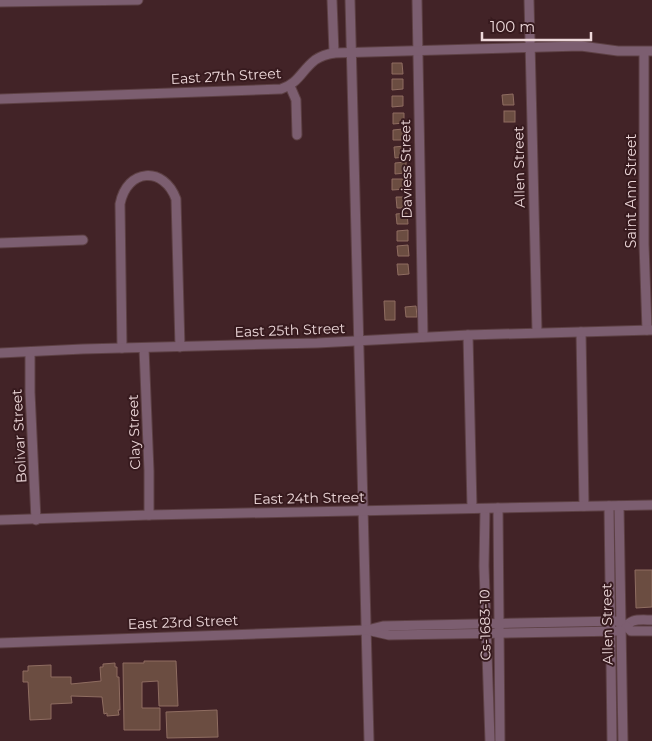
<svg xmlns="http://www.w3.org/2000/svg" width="652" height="741" viewBox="0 0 652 741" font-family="Montserrat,sans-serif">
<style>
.building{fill:#6b4d41;stroke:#8f6d61}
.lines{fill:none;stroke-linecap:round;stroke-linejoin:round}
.minor-casing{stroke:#5d4044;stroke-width:11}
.minor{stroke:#7c5e70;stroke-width:9}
.labels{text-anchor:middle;stroke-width:4;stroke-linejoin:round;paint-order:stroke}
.street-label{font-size:14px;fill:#edd8da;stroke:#371a1e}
</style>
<rect width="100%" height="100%" fill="#422327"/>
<!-- building -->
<g class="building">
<polygon points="392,63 402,63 403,74 392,74"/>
<polygon points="392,79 403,79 403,89 392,90"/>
<polygon points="513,94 514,105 503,105 502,95"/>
<polygon points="392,96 403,96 403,106 392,107"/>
<rect x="504" y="111" width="11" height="11"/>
<polygon points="393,113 404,113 404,123 393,124"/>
<polygon points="403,129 404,140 393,140 393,130"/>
<polygon points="405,146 405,157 395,158 394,147"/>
<polygon points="406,162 406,173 395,174 395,163"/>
<polygon points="392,179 406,179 406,189 392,190"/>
<polygon points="396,197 407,197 407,208 397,208"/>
<polygon points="407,213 408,224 397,224 396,214"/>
<polygon points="408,230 408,241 397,241 397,231"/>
<polygon points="408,245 409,256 398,256 397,246"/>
<polygon points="397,264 408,264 409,274 398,275"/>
<polygon points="384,301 395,301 395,320 385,320"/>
<polygon points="416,306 417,317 406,317 405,307"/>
<polygon points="635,570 652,570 652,607 636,608"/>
<polygon points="144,661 176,661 178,706 159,706 158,681 142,682 142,708 160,708 160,730 124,730 123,663 144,663"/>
<polygon points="115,663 115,667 117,667 117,677 119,677 120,710 118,710 119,715 107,716 107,713 104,714 102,697 71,696 72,703 51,704 51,719 30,720 28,682 23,682 23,671 28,671 28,666 51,665 51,677 71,677 71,684 101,681 100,667 103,667 103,664"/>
<polygon points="217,710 218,737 167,738 166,712"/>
</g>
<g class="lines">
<!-- minor casing -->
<g class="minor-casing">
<g id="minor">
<polyline points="332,0 334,53"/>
<polyline points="350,0 369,741"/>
<polyline points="417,0 423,337"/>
<polyline points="529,0 537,332"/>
<polyline points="0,2 138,0"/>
<polyline points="644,52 644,244 647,330"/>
<polyline points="290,86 296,100 297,135"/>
<path d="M0,99L281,89C299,83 301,71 315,60C321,56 327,54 334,53L581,46L618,51H652"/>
<polyline points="0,243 83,240"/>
<polyline points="581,332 584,506"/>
<polyline points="468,335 472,508"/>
<path d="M122,348L120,204C127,168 164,166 176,199L180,347"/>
<polyline points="144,348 149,471 149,515"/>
<polyline points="30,352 30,392 36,520"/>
<polyline points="0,353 83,349 317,343 468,335 652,330"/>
<polyline points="609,506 612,741"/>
<polyline points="619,506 623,741"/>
<polyline points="498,508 500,741"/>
<polyline points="485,509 484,566 490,741"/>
<polyline points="0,520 149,515 652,505"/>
<path d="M621,626C627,626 628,623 633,621C639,619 646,620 652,620"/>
<polyline points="626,626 631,631 652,631"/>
<polyline points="367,630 389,635 621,631"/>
<polyline points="0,643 367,630 383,626 621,621"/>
</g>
</g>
<!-- minor -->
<use href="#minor" class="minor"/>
</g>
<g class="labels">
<!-- street labels -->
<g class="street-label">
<text transform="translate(226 76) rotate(-3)" y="5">East 27th Street</text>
<text transform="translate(519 167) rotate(-91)" y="5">Allen Street</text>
<text transform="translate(406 169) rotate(-91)" y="5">Daviess Street</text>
<text transform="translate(631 191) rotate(-90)" y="5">Saint Ann Street</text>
<text transform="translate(290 330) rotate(-2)" y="5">East 25th Street</text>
<text transform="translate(134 432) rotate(-92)" y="5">Clay Street</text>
<text transform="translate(19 436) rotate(-93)" y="5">Bolivar Street</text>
<text transform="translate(309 498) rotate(-1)" y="5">East 24th Street</text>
<text transform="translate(183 622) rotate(-2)" y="5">East 23rd Street</text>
<text transform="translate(607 624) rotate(-91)" y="5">Allen Street</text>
<text transform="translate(485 625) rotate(-91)" y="5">Cs-1683-10</text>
</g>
</g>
<!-- scale -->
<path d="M482 32v8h109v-8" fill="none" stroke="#edd8da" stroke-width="2.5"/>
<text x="490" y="32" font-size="15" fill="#edd8da" stroke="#371a1e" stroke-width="4" paint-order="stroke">100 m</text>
</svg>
